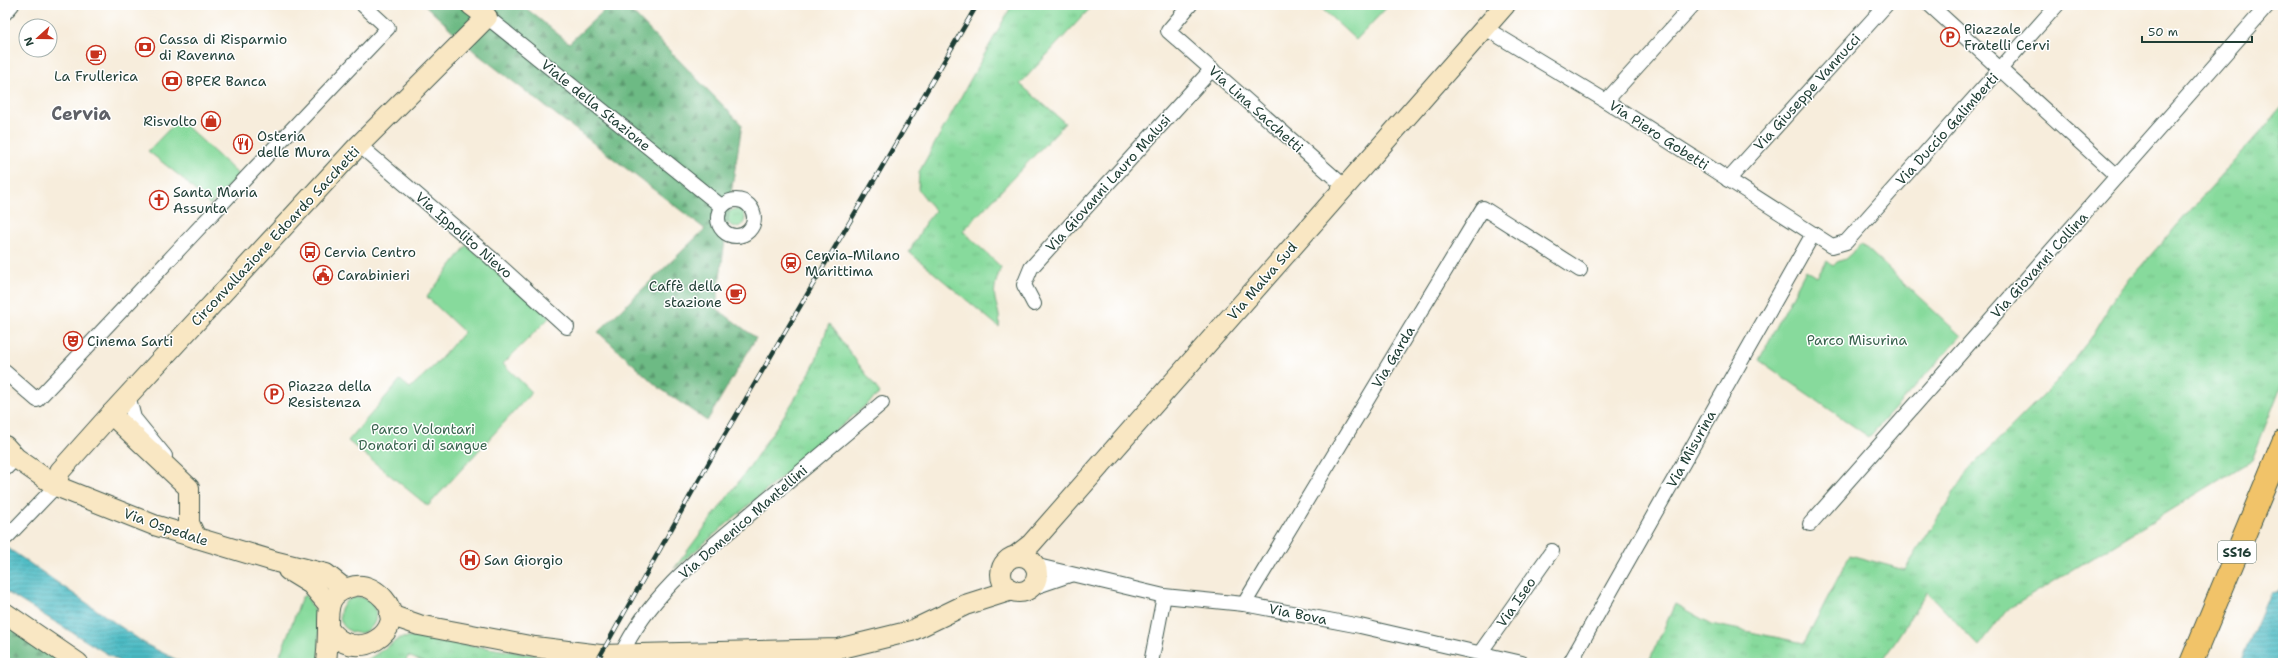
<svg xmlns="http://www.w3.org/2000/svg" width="2288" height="668" viewBox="0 0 2288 668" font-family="'Shantell Sans',sans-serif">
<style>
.grass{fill:url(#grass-tufts);stroke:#538c68}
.forest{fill:url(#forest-firs);stroke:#467c5c}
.green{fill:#87da9c;stroke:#538c68}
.water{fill:url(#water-rules);stroke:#367c7c}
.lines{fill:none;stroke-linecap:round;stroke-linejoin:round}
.street-casing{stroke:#3f574d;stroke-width:16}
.secondary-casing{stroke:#3f574d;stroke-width:22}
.primary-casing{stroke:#3f574d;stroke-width:24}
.street{stroke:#fff;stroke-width:14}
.secondary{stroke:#f9e7c3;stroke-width:20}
.primary{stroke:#f1c369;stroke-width:22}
.rail-casing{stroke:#1f3d34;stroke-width:4.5}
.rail{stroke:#fff;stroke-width:3;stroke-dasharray:9;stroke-linecap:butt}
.labels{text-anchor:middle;stroke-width:3;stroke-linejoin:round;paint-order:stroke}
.shield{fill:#fff;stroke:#627771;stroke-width:1}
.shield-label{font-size:13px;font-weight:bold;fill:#1f3d34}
.poi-label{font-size:14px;fill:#1f3d34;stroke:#fff;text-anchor:start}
.street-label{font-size:14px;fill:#1f3d34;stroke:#fff}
.park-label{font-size:14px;fill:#39644e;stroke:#fff}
.district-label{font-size:18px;font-weight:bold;fill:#5f6167;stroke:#fff}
</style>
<defs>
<pattern id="grass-tufts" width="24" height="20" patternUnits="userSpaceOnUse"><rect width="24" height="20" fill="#87da9c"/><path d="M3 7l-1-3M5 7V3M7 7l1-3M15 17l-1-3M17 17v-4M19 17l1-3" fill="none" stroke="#74bc87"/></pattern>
<pattern id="forest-firs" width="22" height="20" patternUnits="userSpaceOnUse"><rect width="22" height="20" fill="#6dba84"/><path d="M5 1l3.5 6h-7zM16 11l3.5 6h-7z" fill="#59986d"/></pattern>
<pattern id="water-rules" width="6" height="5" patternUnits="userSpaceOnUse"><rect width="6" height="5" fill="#4ebcc5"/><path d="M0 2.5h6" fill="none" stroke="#409aa1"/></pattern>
</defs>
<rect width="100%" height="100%" fill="#fff"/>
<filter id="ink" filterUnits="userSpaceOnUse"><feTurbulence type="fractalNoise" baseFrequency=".025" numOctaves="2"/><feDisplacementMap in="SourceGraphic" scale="8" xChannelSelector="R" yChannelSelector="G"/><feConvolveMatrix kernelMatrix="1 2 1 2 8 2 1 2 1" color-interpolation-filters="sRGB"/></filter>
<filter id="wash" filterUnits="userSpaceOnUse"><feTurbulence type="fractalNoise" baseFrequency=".012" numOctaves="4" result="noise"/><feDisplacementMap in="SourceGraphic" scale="16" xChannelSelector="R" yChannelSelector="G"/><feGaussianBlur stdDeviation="0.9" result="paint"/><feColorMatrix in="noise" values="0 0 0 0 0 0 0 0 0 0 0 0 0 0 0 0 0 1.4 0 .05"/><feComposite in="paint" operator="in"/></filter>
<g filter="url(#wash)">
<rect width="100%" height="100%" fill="#f7eddc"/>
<!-- grass -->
<g class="grass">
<path d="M1012,5H1093L1020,84L1065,123L963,231L1001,267C997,278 993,288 995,299C997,309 1001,317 999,327L909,252L926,222L935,211L918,189L919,172Z"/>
<polygon points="2283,106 2283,381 2252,460 2007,610 1979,646 1927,592 1881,663 1648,663 1675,604 1711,624 1804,643 1850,555 1905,570 1968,470 2056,382 2090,339 2118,292"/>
<circle cx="736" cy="218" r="9"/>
<polygon points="829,324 880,393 674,569 746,472 793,402 814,365"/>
<polygon points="419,637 583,663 426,663 408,656 405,663 363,663 400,638"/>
</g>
<!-- forest -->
<g class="forest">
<polygon points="425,5 522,5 569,43 610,5 625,5 742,125 732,187 716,308 756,338 707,421 658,387 598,332 705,229 476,53"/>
<polygon points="5,619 74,663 5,663"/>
</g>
<!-- green -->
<g class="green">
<polygon points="1318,5 1389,5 1356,40"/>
<polygon points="179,119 239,175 210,205 181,177 148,151"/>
<polygon points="1862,244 1961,336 1869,437 1759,360 1806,270 1817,277 1827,261 1833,266 1837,262 1845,259"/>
<polygon points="467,245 550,317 503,364 532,392 428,506 348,441 400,380 410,388 435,365 464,332 427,297"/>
<polygon points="306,595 318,617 320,663 277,663 302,597"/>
<circle cx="358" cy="615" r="18"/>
</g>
<!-- water -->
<g class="water">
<polygon points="5,546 147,645 183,663 122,663 16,598 5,591"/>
<polygon points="2283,590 2283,663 2240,663 2270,593"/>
</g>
</g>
<g filter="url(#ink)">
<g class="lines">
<!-- street casing -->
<g class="street-casing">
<g id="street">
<polyline points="1190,5 1168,31 1345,187"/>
<polyline points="1930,5 2117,176"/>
<polyline points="5,13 12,5"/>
<polyline points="487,17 721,206"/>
<polyline points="1485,28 1606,101 1832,246 1846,242 2057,5"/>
<polyline points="1606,101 1693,5"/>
<polyline points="359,145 490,257 567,327"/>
<polyline points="1728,180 1886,5"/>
<circle cx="736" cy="218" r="18"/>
<polyline points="1034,304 1024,285 1031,268 1212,69"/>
<path d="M5,372L37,400C154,277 270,151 388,28L363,5"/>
<polyline points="128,395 134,418 165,456"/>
<polyline points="5,469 16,458"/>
<polyline points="1810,524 2268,5"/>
<polyline points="7,537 56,486"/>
<polyline points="1033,563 1042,567 1164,596 1244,604 1360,626 1522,663"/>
<polyline points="1029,589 1070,575"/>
<polyline points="1244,604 1483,208 1580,270"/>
<polyline points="1480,653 1552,551"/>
<path d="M621,655C650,593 705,552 756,509C798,474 840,439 882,403"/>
<polyline points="1151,663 1164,596"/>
<polyline points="1570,663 1813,234"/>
</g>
</g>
<!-- secondary casing -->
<g class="secondary-casing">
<g id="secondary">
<polyline points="111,414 189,488 189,523 196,538"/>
<polyline points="5,446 16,458 56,486 154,525 277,562 326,574 345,589"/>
<polyline points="56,486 60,471 111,414 359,145 487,17 471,5"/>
<polyline points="1017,555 1031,544 1505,5"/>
<circle cx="1019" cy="574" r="18"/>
<polyline points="288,570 311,584 329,605"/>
<polyline points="5,613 78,663"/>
<polyline points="390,615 419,625 535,647 600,655 838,649 911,631 965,605 1012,590"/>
<path d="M326,663C327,652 328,641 328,629C328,606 327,592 355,586C366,584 377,591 384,599C411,630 354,668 328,628"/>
</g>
</g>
<!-- primary casing -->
<g class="primary-casing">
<polyline id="primary" points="2191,663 2283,442"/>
</g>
<!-- street -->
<use href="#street" class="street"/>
<!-- secondary -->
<use href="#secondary" class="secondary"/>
<!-- primary -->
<use href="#primary" class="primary"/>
<!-- rail casing -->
<g class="rail-casing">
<polyline id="rail" points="596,663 717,448 977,5"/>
</g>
<!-- rail -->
<use href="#rail" class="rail"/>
</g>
</g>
<!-- icons -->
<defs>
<g id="parking-ring" transform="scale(1)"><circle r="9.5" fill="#fff" stroke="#c8321e" stroke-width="1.5"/><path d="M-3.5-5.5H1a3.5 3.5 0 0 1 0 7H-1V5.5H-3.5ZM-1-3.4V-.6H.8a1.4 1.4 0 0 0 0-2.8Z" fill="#c8321e"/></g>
<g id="bank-ring" transform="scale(1)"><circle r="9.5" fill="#fff" stroke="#c8321e" stroke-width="1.5"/><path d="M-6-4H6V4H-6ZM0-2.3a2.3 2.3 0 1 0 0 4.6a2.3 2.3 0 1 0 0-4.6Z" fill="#c8321e"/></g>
<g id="cafe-ring" transform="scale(1)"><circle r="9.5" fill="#fff" stroke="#c8321e" stroke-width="1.5"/><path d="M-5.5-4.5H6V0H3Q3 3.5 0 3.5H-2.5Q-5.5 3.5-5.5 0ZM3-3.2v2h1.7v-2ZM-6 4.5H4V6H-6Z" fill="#c8321e"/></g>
<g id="shop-ring" transform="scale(1)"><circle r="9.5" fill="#fff" stroke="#c8321e" stroke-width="1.5"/><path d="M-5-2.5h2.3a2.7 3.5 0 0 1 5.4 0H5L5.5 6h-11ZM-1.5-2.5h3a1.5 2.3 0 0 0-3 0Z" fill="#c8321e"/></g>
<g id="restaurant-ring" transform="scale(1)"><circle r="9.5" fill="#fff" stroke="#c8321e" stroke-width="1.5"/><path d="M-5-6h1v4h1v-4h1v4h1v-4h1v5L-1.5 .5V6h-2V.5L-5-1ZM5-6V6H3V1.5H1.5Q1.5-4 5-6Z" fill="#c8321e"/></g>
<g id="church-ring" transform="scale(1)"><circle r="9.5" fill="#fff" stroke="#c8321e" stroke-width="1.5"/><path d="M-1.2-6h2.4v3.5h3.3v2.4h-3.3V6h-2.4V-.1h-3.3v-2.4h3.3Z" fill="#c8321e"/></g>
<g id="bus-ring" transform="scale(1)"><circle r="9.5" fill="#fff" stroke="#c8321e" stroke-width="1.5"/><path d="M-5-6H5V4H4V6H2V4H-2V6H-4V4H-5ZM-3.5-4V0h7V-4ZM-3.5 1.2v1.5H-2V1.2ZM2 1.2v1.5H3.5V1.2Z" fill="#c8321e"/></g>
<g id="station-ring" transform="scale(1)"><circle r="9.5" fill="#fff" stroke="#c8321e" stroke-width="1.5"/><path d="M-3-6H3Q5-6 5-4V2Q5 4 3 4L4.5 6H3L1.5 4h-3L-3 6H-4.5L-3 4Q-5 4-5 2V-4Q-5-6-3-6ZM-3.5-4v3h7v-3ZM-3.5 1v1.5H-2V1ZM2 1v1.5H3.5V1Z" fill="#c8321e"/></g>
<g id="civic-ring" transform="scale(1)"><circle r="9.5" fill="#fff" stroke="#c8321e" stroke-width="1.5"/><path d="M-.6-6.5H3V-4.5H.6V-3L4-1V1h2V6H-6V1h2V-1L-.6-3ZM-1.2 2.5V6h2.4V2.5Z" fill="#c8321e"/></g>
<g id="theatre-ring" transform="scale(1)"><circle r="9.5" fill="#fff" stroke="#c8321e" stroke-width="1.5"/><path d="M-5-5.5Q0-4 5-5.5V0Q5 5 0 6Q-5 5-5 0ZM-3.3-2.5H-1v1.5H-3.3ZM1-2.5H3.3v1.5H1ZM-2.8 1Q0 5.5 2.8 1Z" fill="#c8321e"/></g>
<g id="hospital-ring" transform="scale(1)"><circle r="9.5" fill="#fff" stroke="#c8321e" stroke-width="1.5"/><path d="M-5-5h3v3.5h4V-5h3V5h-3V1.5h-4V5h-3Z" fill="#c8321e"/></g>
</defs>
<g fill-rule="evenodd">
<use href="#parking-ring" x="1950" y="37"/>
<use href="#bank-ring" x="145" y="47"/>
<use href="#cafe-ring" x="96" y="55"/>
<use href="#bank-ring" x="172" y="81"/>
<use href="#shop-ring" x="211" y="121"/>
<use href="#restaurant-ring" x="243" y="144"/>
<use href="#church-ring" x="159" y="200"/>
<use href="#bus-ring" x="310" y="252"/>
<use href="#station-ring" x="791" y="263"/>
<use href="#civic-ring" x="323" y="275"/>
<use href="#cafe-ring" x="736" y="294"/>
<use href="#theatre-ring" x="73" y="341"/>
<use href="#parking-ring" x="274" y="394"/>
<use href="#hospital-ring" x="470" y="560"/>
</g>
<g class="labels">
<!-- shield labels -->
<rect class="shield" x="2218" y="541" width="38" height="22" rx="3"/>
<g class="shield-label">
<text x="2237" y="557">SS16</text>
</g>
<!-- poi labels -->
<g class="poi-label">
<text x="1964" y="34">Piazzale<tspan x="1964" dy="16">Fratelli Cervi</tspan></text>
<text x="159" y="44">Cassa di Risparmio<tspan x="159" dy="16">di Ravenna</tspan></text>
<text x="96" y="81" text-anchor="middle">La Frullerica</text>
<text x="186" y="86">BPER Banca</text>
<text x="197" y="126" text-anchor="end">Risvolto</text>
<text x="257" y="141">Osteria<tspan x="257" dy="16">delle Mura</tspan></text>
<text x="173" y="197">Santa Maria<tspan x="173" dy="16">Assunta</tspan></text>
<text x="324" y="257">Cervia Centro</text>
<text x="805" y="260">Cervia-Milano<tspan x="805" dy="16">Marittima</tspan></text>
<text x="337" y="280">Carabinieri</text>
<text x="722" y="291" text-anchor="end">Caffè della<tspan x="722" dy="16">stazione</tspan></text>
<text x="87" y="346">Cinema Sarti</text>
<text x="288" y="391">Piazza della<tspan x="288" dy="16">Resistenza</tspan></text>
<text x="484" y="565">San Giorgio</text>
</g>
<!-- street labels -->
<g class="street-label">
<text transform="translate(1807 92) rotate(-48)" y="5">Via Giuseppe Vannucci</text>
<text transform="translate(596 105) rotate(39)" y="5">Viale della Stazione</text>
<text transform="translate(1256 109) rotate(42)" y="5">Via Lina Sacchetti</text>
<text transform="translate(1947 129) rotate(-48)" y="5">Via Duccio Galimberti</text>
<text transform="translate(1659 135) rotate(33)" y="5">Via Piero Gobetti</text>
<text transform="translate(1108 183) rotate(-48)" y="5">Via Giovanni Lauro Malusi</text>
<text transform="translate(464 235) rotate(41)" y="5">Via Ippolito Nievo</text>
<text transform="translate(275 236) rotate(-47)" y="5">Circonvallazione Edoardo Sacchetti</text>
<text transform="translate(2039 265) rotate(-48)" y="5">Via Giovanni Collina</text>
<text transform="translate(1262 281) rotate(-49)" y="5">Via Malva Sud</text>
<text transform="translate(1393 357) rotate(-59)" y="5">Via Garda</text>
<text transform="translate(1691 449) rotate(-61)" y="5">Via Misurina</text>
<text transform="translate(743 522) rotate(-41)" y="5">Via Domenico Mantellini</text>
<text transform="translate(166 527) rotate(19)" y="5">Via Ospedale</text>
<text transform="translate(1516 602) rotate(-55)" y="5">Via Iseo</text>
<text transform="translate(1298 614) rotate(11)" y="5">Via Bova</text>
</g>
<!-- park labels -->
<g class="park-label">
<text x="1857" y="345">Parco Misurina</text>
<text x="423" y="434">Parco Volontari<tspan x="423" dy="16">Donatori di sangue</tspan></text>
</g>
<!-- district labels -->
<g class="district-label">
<text x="81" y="120">Cervia</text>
</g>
</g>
<!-- margin -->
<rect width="2288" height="668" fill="none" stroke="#fff" stroke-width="20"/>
<!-- north arrow -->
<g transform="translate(38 38) rotate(249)"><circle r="19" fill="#ffffff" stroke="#a5b1ae"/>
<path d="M0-3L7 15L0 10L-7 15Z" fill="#c8321e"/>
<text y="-6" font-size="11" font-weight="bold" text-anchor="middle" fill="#1f3d34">N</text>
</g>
<!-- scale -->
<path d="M2142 36v6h110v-6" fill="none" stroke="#1f3d34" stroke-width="2"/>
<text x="2148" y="36" font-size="12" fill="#1f3d34" stroke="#ffffff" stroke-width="3" paint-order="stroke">50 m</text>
</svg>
